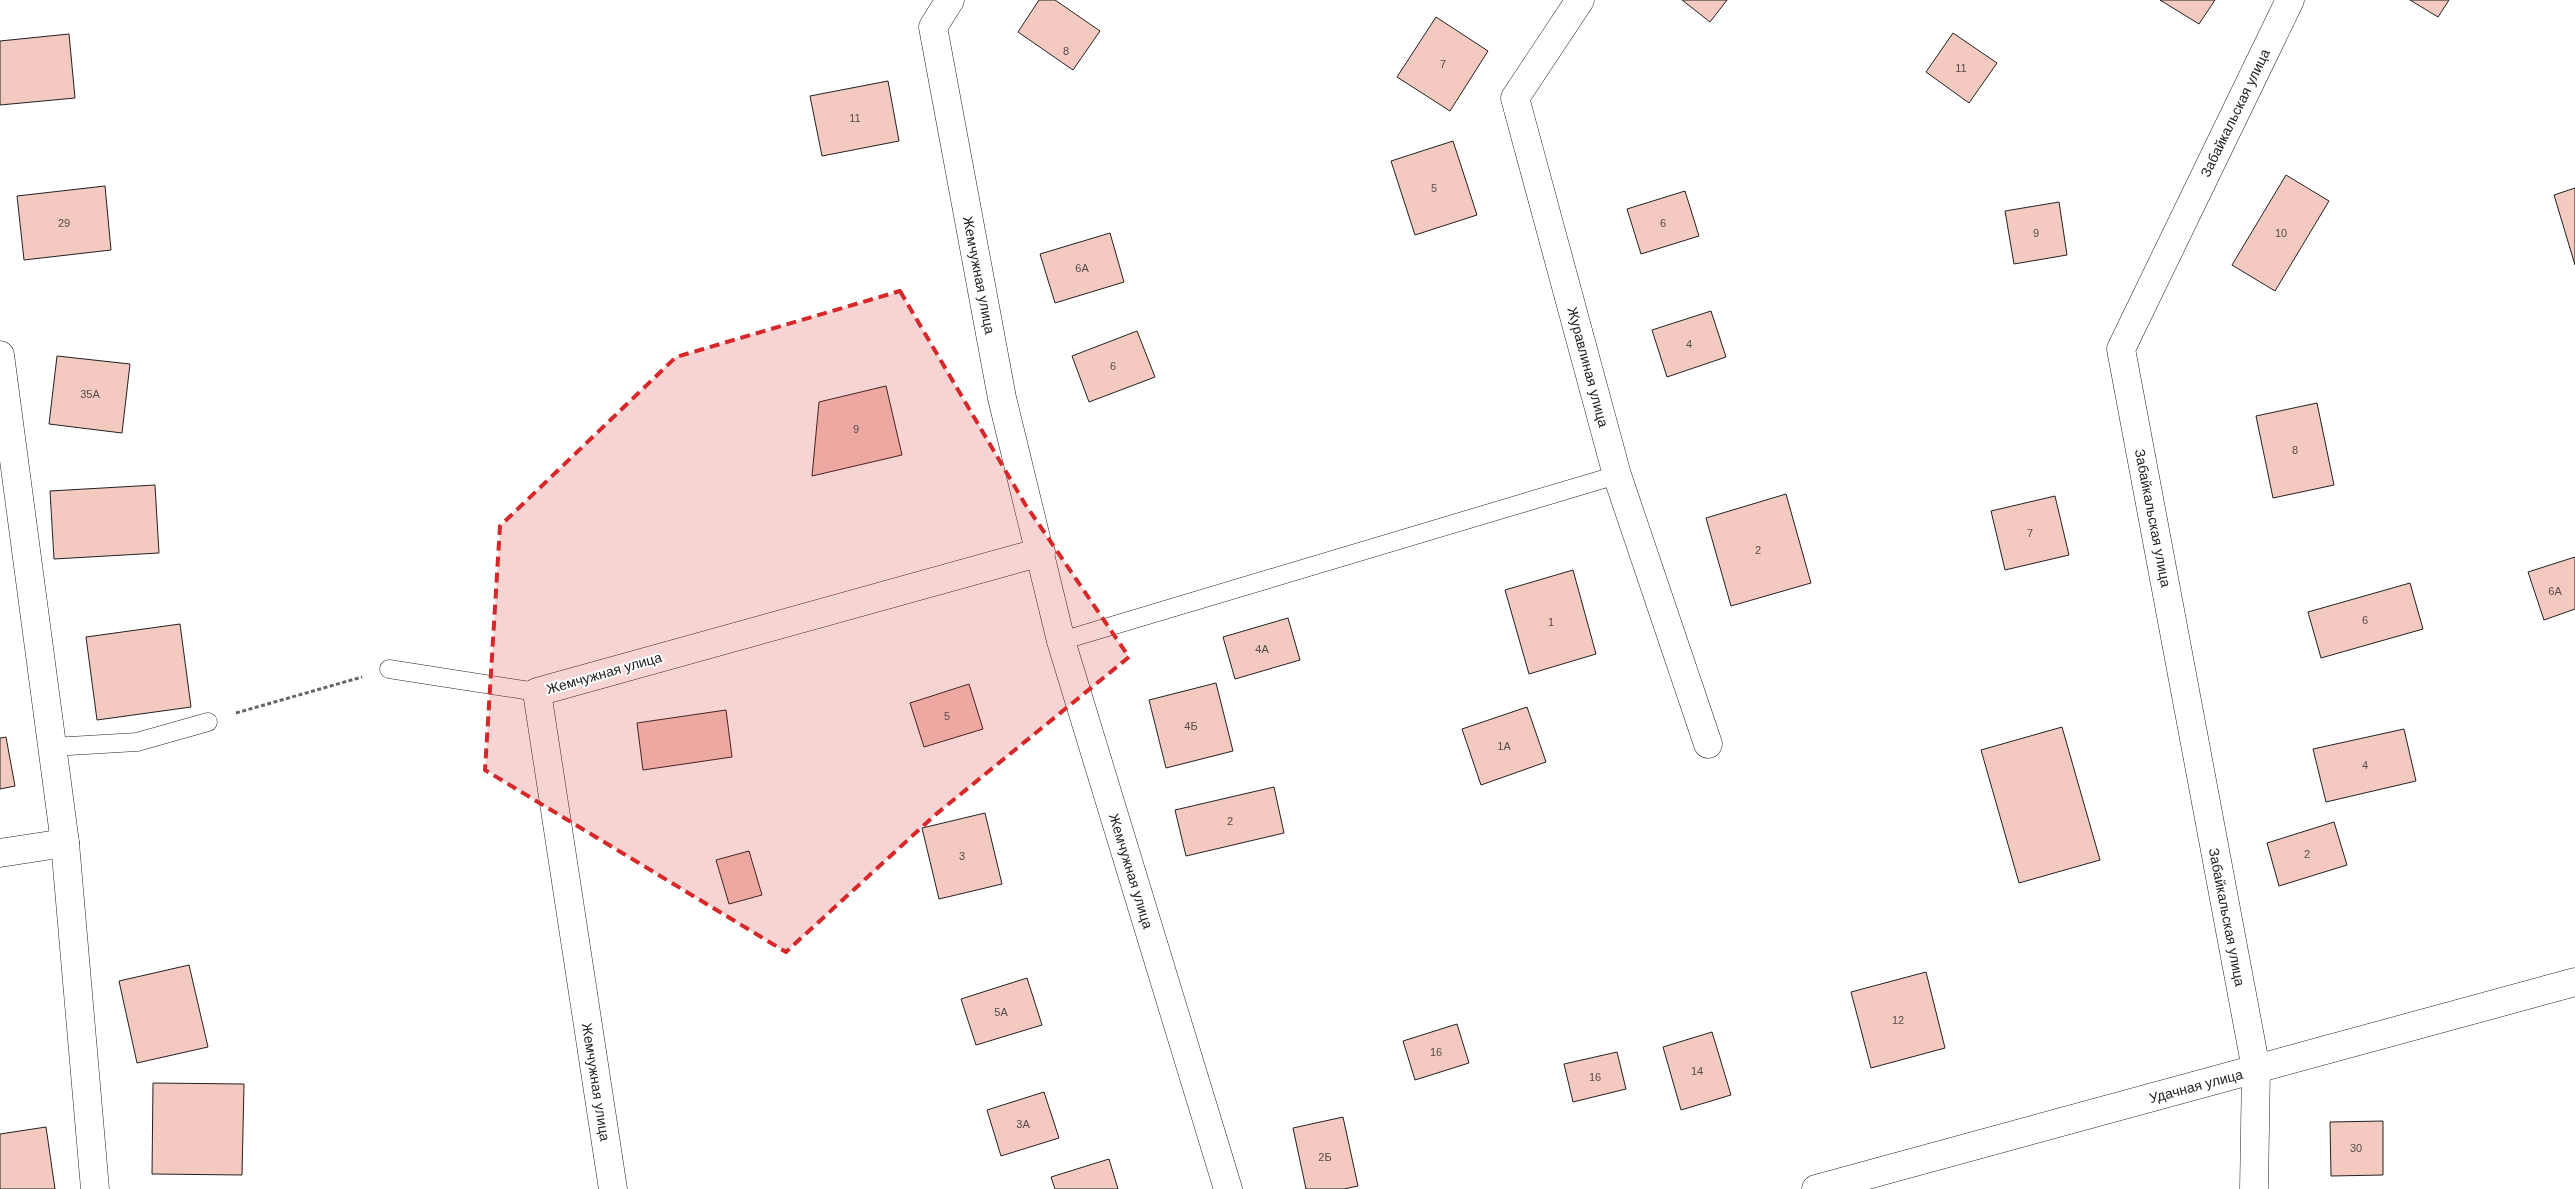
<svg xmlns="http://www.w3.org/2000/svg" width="2575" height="1189" viewBox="0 0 2575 1189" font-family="Arial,sans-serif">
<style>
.building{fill:#f3c9c0;stroke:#222}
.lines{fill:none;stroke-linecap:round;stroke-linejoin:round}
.service-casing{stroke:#222;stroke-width:19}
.minor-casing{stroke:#222;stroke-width:29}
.tertiary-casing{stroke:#222;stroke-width:29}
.path{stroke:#646464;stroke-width:3;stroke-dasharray:4 2.5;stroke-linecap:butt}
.service{stroke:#fff;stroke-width:18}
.minor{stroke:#fff;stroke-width:28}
.tertiary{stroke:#fff;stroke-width:28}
.marked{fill:#d62828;fill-opacity:0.2;stroke:#d62828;stroke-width:4;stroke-dasharray:10 6;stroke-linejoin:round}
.labels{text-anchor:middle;stroke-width:4;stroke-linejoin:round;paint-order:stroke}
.number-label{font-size:11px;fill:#564c4a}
.street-label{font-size:14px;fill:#222;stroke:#fff}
</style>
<rect width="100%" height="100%" fill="#fff"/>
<!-- building -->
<g class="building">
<polygon points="1039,0 1055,0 1100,31 1073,70 1018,32"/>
<polygon points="1682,0 1727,0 1710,22"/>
<polygon points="2160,0 2215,0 2199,24"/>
<polygon points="2410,0 2449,0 2438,17"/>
<polygon points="1436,17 1488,51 1450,111 1397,77"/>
<polygon points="1953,33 1997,63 1969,103 1926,72"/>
<polygon points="69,34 75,98 0,105 0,41"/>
<polygon points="888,81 899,141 822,156 810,96"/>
<polygon points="1453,141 1477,215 1415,235 1391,161"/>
<polygon points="2286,175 2329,201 2275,291 2232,265"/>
<polygon points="105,186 111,250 24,260 17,196"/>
<polygon points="2575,188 2575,265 2554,195"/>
<polygon points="1685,191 1699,236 1641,254 1627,209"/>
<polygon points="2059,202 2067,255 2014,264 2005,211"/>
<polygon points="1110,233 1124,282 1055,303 1040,254"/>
<polygon points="1711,311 1726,357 1667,377 1652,330"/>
<polygon points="1137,331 1155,377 1089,402 1072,356"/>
<polygon points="57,356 130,364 122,433 49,424"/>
<polygon points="886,386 902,455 812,476 819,402"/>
<polygon points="2317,403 2334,485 2273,498 2256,416"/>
<polygon points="155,485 159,553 54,559 50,491"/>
<polygon points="1786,494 1811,583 1731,606 1706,518"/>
<polygon points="2055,496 2069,555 2005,570 1991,511"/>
<polygon points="2575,557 2575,609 2544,620 2528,572"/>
<polygon points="1573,570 1596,654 1529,674 1505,590"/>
<polygon points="2410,583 2423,629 2321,658 2308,612"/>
<polygon points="1288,618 1300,660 1235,679 1223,637"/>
<polygon points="180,624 191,707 97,720 86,637"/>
<polygon points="1216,683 1233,751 1166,768 1149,700"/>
<polygon points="969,684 983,729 924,747 910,703"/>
<polygon points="1527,707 1546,762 1481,785 1462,729"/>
<polygon points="726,710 732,757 643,770 637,723"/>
<polygon points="2062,727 2100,860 2019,883 1981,750"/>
<polygon points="2404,729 2416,781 2326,802 2313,749"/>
<polygon points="6,737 15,786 0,789 0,738"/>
<polygon points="1274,787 1284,833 1186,856 1175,810"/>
<polygon points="985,813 1002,884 939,899 922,828"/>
<polygon points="2334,822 2347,865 2279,886 2267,843"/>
<polygon points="749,851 762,895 729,904 716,860"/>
<polygon points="189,965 208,1047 137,1063 119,981"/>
<polygon points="1926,972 1945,1048 1871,1068 1851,992"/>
<polygon points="1027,978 1042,1025 976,1045 961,999"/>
<polygon points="1457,1024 1469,1063 1415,1080 1403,1041"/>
<polygon points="1712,1032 1731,1095 1681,1110 1663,1047"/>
<polygon points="1617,1052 1626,1089 1573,1102 1564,1064"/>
<polygon points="153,1083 244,1084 242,1175 152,1174"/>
<polygon points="1044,1092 1059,1138 1001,1156 987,1110"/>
<polygon points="1343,1117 1358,1186 1344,1189 1306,1189 1293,1128"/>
<polygon points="2383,1121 2383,1175 2331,1176 2330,1122"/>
<polygon points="46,1127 55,1189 0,1189 0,1134"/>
<polygon points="1109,1159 1118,1189 1055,1189 1051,1177"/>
</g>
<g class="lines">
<!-- service casing -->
<g class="service-casing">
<g id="service">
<polyline points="1061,641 1617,475"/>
<polyline points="389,669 537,692"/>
<polyline points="52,747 137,742 208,722"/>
</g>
</g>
<!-- minor casing -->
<g class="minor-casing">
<g id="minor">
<polyline points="950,0 933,27 1002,398 1061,641 1228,1189"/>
<polyline points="1580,0 1515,98 1617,475 1708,744"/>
<polyline points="0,355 65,843 95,1189"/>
<polyline points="0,853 65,843"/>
<polyline points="613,1189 537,692 1041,552"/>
<polyline points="2254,1189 2256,1069 2121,349 2290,0"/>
</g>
</g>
<!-- tertiary casing -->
<g class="tertiary-casing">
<polyline id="tertiary" points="1816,1189 2575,982"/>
</g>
<!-- path -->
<polyline class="path" points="236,713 362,677"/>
<!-- service -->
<use href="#service" class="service"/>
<!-- minor -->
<use href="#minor" class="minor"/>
<!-- tertiary -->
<use href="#tertiary" class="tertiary"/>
</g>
<!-- marked area -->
<path class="marked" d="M900,291L1025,504L1129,657L935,815L786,952L485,770L500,526L676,357Z"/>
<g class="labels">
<!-- number labels -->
<g class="number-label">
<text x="1066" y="55">8</text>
<text x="1443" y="68">7</text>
<text x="1961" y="72">11</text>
<text x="855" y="122">11</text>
<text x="1434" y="192">5</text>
<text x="64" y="227">29</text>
<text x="1663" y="227">6</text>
<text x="2036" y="237">9</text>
<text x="2281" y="237">10</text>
<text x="1082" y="272">6А</text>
<text x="1689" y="348">4</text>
<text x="1113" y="370">6</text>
<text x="90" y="398">35А</text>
<text x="856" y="433">9</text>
<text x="2295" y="454">8</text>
<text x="2030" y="537">7</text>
<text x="1758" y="554">2</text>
<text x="2555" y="595">6А</text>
<text x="2365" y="624">6</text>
<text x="1551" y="626">1</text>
<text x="1262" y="653">4А</text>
<text x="947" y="720">5</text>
<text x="1191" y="730">4Б</text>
<text x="1504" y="750">1А</text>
<text x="2365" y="769">4</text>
<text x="1230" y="825">2</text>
<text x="2307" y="858">2</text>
<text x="962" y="860">3</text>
<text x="1001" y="1016">5А</text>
<text x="1898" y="1024">12</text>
<text x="1436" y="1056">16</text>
<text x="1697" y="1075">14</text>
<text x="1595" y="1081">16</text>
<text x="1023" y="1128">3А</text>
<text x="2356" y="1152">30</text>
<text x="1325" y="1161">2Б</text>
</g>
<!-- street labels -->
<g class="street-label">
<text transform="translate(2235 113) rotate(-64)" y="5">Забайкальская улица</text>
<text transform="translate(979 275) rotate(79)" y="5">Жемчужная улица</text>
<text transform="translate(1588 367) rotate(75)" y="5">Журавлиная улица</text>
<text transform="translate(2153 518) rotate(79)" y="5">Забайкальская улица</text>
<text transform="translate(604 673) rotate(-16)" y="5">Жемчужная улица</text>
<text transform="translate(1131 871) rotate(73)" y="5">Жемчужная улица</text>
<text transform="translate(2227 917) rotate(79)" y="5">Забайкальская улица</text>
<text transform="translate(596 1082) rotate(81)" y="5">Жемчужная улица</text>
<text transform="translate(2196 1086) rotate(-15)" y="5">Удачная улица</text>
</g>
</g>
</svg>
